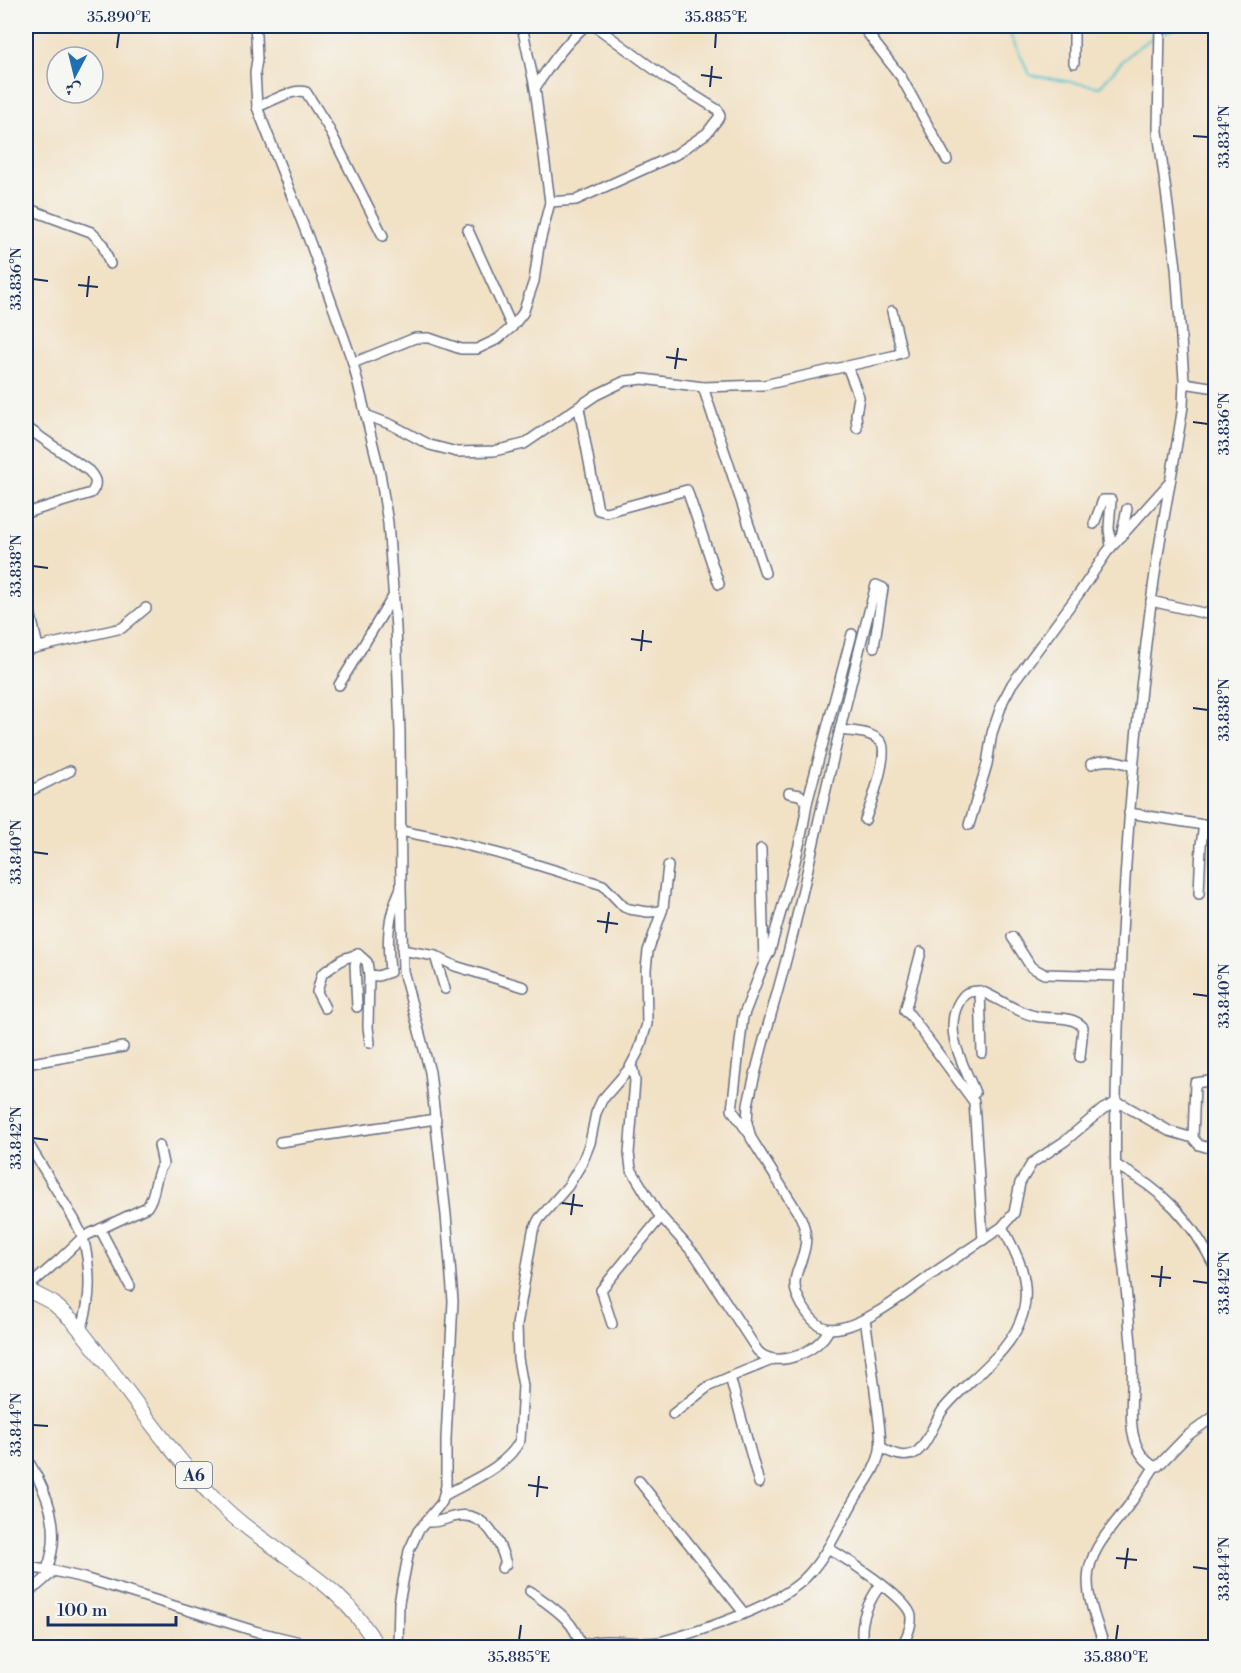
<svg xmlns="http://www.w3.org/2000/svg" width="1241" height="1673" viewBox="0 0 1241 1673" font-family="'Libre Bodoni',Amiri,serif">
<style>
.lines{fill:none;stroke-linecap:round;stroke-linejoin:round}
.stream{stroke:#55c1ce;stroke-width:2}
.minor-casing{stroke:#666d82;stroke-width:12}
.highway-casing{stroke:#666d82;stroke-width:16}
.minor{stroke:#fff;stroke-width:9}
.highway{stroke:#fff;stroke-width:14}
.ticks{fill:none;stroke:#1b2f5e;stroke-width:2}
.labels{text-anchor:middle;stroke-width:5;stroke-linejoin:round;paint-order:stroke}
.shield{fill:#f6f6f2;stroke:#5d6b8a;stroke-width:1.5}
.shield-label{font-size:16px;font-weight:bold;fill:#1b2f5e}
.neatline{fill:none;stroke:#1b2f5e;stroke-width:2}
.ticks-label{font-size:15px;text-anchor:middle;fill:#1b2f5e}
</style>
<rect width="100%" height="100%" fill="#f6f6f2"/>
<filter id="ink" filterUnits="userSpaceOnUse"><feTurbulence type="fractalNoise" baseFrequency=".0167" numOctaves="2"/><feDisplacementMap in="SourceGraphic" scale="12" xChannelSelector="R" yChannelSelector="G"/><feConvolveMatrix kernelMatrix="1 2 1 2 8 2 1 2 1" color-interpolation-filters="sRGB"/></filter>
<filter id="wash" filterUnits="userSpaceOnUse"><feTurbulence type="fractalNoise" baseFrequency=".008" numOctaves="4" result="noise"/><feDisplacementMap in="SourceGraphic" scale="24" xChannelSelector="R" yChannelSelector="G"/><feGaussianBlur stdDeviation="1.35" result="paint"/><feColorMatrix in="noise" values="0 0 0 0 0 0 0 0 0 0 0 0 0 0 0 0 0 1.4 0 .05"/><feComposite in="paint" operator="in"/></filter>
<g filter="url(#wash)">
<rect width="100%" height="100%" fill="#f1e1c5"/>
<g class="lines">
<!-- stream -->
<g class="stream">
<path d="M1006,26L1030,75L1100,87C1117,66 1133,47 1158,35"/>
<polyline points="1163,33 1183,26"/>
</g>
</g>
</g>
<g filter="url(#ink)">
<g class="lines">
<!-- minor casing -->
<g class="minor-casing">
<g id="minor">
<polyline points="254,26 256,35 257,60 255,72 257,107 311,245 353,363 380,473 388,523 396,628 400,732 401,888 403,971 430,1072 446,1215 453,1301 446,1439 446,1486 442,1502 418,1531 409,1551 399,1603 398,1648"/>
<polyline points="862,26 901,77 947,160"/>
<polyline points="1074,26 1074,63"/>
<path d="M1160,26L1158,131L1176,267L1184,380L1183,406C1173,472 1159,537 1151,603C1134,735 1124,867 1119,1000C1117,1061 1114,1122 1116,1183C1118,1234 1127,1283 1130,1333C1132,1351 1133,1369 1132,1387C1131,1415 1127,1448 1153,1466H1158L1187,1436L1216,1415"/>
<path d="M535,88C550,65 564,45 585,26"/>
<path d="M257,107C271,102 292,88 306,92L328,127L383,236"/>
<polyline points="550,202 576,200 675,155 707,133 720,116 718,110 666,78 595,26"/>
<polyline points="26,208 91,232 102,243 110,264"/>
<polyline points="468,230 512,327"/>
<polyline points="353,363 415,338 429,338 461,349 477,349 498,339 512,327 523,313 534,281 539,246 550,202 535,88 522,26"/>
<polyline points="847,366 859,397 856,414 857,428"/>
<polyline points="1184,383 1216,388"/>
<polyline points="703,387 765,573"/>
<polyline points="579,408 598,510 606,512 687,490 719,584"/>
<polyline points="366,415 392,425 430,445 457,452 494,451 524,444 596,395 625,381 643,379 703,387 764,385 892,356 902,353 892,311"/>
<path d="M26,427L89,471C96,479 98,484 91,493L26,513"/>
<polyline points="1094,524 1103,500 1111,500 1109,528 1111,547"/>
<polyline points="1121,537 1127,509"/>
<polyline points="26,594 38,647"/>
<polyline points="1151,601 1216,616"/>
<path d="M874,647L883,588L876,585C845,700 820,817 793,933C779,991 760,1047 748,1105L747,1123L751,1138L800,1216C818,1253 787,1269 797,1295C802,1307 813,1325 826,1328C856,1335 914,1287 938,1270C959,1256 981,1241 1002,1227L1014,1213L1020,1183L1032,1163L1065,1141L1103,1109L1115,1103L1124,1105L1169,1131L1193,1138L1199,1145L1216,1150"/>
<polyline points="26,650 122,628 146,608"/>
<polyline points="339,685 394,595"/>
<path d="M840,730C853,732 871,731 881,742C890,752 870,807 865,820"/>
<path d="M1091,764C1105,758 1118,760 1132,766"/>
<polyline points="26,793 70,771"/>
<polyline points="807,803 852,634"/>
<polyline points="1129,813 1216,827"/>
<polyline points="969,825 987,764 992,733 1003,701 1012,684 1080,592 1107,552 1170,482"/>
<polyline points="401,831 446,840 508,856 603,885 624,907 629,909 648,912 662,911"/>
<polyline points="1199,894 1201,845 1204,825"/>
<polyline points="1012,937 1031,967 1044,974 1120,976"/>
<polyline points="402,950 435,956 445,989"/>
<polyline points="921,952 905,1011 910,1015 974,1102 983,1240"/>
<polyline points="435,956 455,966 524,987"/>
<path d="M765,961L770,951C783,902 800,853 807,803L800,795L789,793"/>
<path d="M980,991C999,998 1015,1012 1035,1016C1051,1020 1071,1014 1083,1027L1080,1057"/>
<polyline points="357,1007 355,965 358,954 367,962 369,975"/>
<polyline points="325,1008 317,992 322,974 343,959 358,954"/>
<path d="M370,1043L368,1027L369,975L378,976L390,972C387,941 387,919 400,890"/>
<polyline points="26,1064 123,1047"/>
<polyline points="629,1069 639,1050 647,1024 646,969 648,951 663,908 668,866"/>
<path d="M970,1096L975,1093C965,1066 943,1034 958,1004C964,993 967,991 980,991L982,1053"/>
<polyline points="748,1132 732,1110 743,1017 764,963 761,849"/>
<polyline points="1193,1138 1195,1083 1216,1080"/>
<polyline points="26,1140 74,1219 83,1237 60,1259 26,1289"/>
<polyline points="280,1142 436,1119"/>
<path d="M1116,1165C1164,1191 1191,1219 1216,1269"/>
<polyline points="100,1229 130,1286"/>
<polyline points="612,1324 601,1290 661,1217"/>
<path d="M81,1330C92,1298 91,1270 83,1237L147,1207C157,1194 153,1177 163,1164L159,1145"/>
<polyline points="673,1414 709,1386 730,1377"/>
<path d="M881,1447C890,1453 904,1459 915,1453C926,1447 934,1423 942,1411C967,1379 1012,1354 1023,1313C1031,1281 1018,1255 1002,1227"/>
<path d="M26,1457C47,1492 63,1528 47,1569"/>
<polyline points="639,1481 744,1613"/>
<polyline points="759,1483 730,1377 772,1360"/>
<path d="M445,1495C470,1481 507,1467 520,1440L523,1386L518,1358L517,1325L533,1231L539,1219L568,1186L582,1163L590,1143L596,1113L602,1100L629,1069L633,1070L635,1081L629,1153L631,1169L657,1212L696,1256L757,1350C775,1372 820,1351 829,1329"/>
<path d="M426,1522C440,1523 445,1518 458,1516C485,1512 500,1541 506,1564L502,1568"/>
<path d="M828,1548C845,1558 908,1598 911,1616C912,1627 906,1638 901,1648"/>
<polyline points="26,1567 54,1571 84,1578 258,1632 304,1643 339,1648"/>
<path d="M530,1591C549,1605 577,1621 580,1646"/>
<polyline points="26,1593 38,1585 54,1571"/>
<path d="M862,1635C861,1616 870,1599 881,1584"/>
<polyline points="265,1648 271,1635"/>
<path d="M578,1648C604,1633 635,1648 663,1641C701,1631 781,1605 807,1576C827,1555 839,1527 853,1502C862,1486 877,1470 880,1450C882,1439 879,1425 878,1414C874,1382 870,1350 865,1319"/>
<path d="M1105,1648C1098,1626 1088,1603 1088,1580C1088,1549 1115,1525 1132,1501C1140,1490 1147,1478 1155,1466"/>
</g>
</g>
<!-- highway casing -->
<g class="highway-casing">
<path id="highway" d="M26,1289L53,1303L72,1320C121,1379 163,1446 217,1501C271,1556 339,1575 378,1648"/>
</g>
<!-- minor -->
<use href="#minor" class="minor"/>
<!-- highway -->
<use href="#highway" class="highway"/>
</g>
</g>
<!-- ticks -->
<path class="ticks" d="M117,48L119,33M715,48L716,33M701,75L722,78M710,87L712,66M1193,136L1208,137M33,279L48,281M78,285L98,287M87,297L89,276M666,357L687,360M675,369L678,348M1193,422L1208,424M33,566L48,568M631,639L652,642M641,651L643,630M1193,708L1208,710M33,852L48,854M597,921L618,924M606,933L609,912M1193,994L1208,996M33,1138L48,1140M562,1203L583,1206M571,1215L574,1194M1151,1276L1171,1278M1193,1281L1208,1283M1160,1287L1162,1266M33,1425L48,1426M528,1485L548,1488M537,1497L539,1476M1116,1558L1137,1560M1193,1567L1208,1569M1125,1569L1128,1548M519,1640L521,1625M1116,1640L1118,1625"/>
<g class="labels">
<!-- shield labels -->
<rect class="shield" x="176" y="1462" width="36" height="26" rx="4.5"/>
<g class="shield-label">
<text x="194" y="1481">A6</text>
</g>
</g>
<!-- margin -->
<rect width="1241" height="1673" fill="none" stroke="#f6f6f2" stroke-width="66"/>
<!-- north arrow -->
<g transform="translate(75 75) rotate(187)"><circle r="28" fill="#f6f6f2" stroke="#9ea6b7" stroke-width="1.5"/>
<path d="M0-4.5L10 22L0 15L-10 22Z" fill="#1f6fb2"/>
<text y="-9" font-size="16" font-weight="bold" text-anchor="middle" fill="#1b2f5e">ش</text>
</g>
<!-- scale -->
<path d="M48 1616v9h128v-9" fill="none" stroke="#1b2f5e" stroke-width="3"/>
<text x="57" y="1616" font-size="18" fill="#1b2f5e" stroke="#f6f6f2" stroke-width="4.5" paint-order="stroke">100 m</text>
<rect x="33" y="33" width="1175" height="1607" class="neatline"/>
<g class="ticks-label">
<text x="119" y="22">35.890°E</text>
<text x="716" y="22">35.885°E</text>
<text transform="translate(1224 137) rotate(-90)" y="5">33.834°N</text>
<text transform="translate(16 279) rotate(-90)" y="5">33.836°N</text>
<text transform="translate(1224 424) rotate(-90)" y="5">33.836°N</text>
<text transform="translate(16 566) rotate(-90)" y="5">33.838°N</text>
<text transform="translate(1224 710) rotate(-90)" y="5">33.838°N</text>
<text transform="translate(16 852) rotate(-90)" y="5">33.840°N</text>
<text transform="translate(1224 996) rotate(-90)" y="5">33.840°N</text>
<text transform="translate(16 1138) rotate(-90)" y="5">33.842°N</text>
<text transform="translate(1224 1283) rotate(-90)" y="5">33.842°N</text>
<text transform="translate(16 1425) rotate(-90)" y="5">33.844°N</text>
<text transform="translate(1224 1569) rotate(-90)" y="5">33.844°N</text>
<text x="519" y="1662">35.885°E</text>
<text x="1116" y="1662">35.880°E</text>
</g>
</svg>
